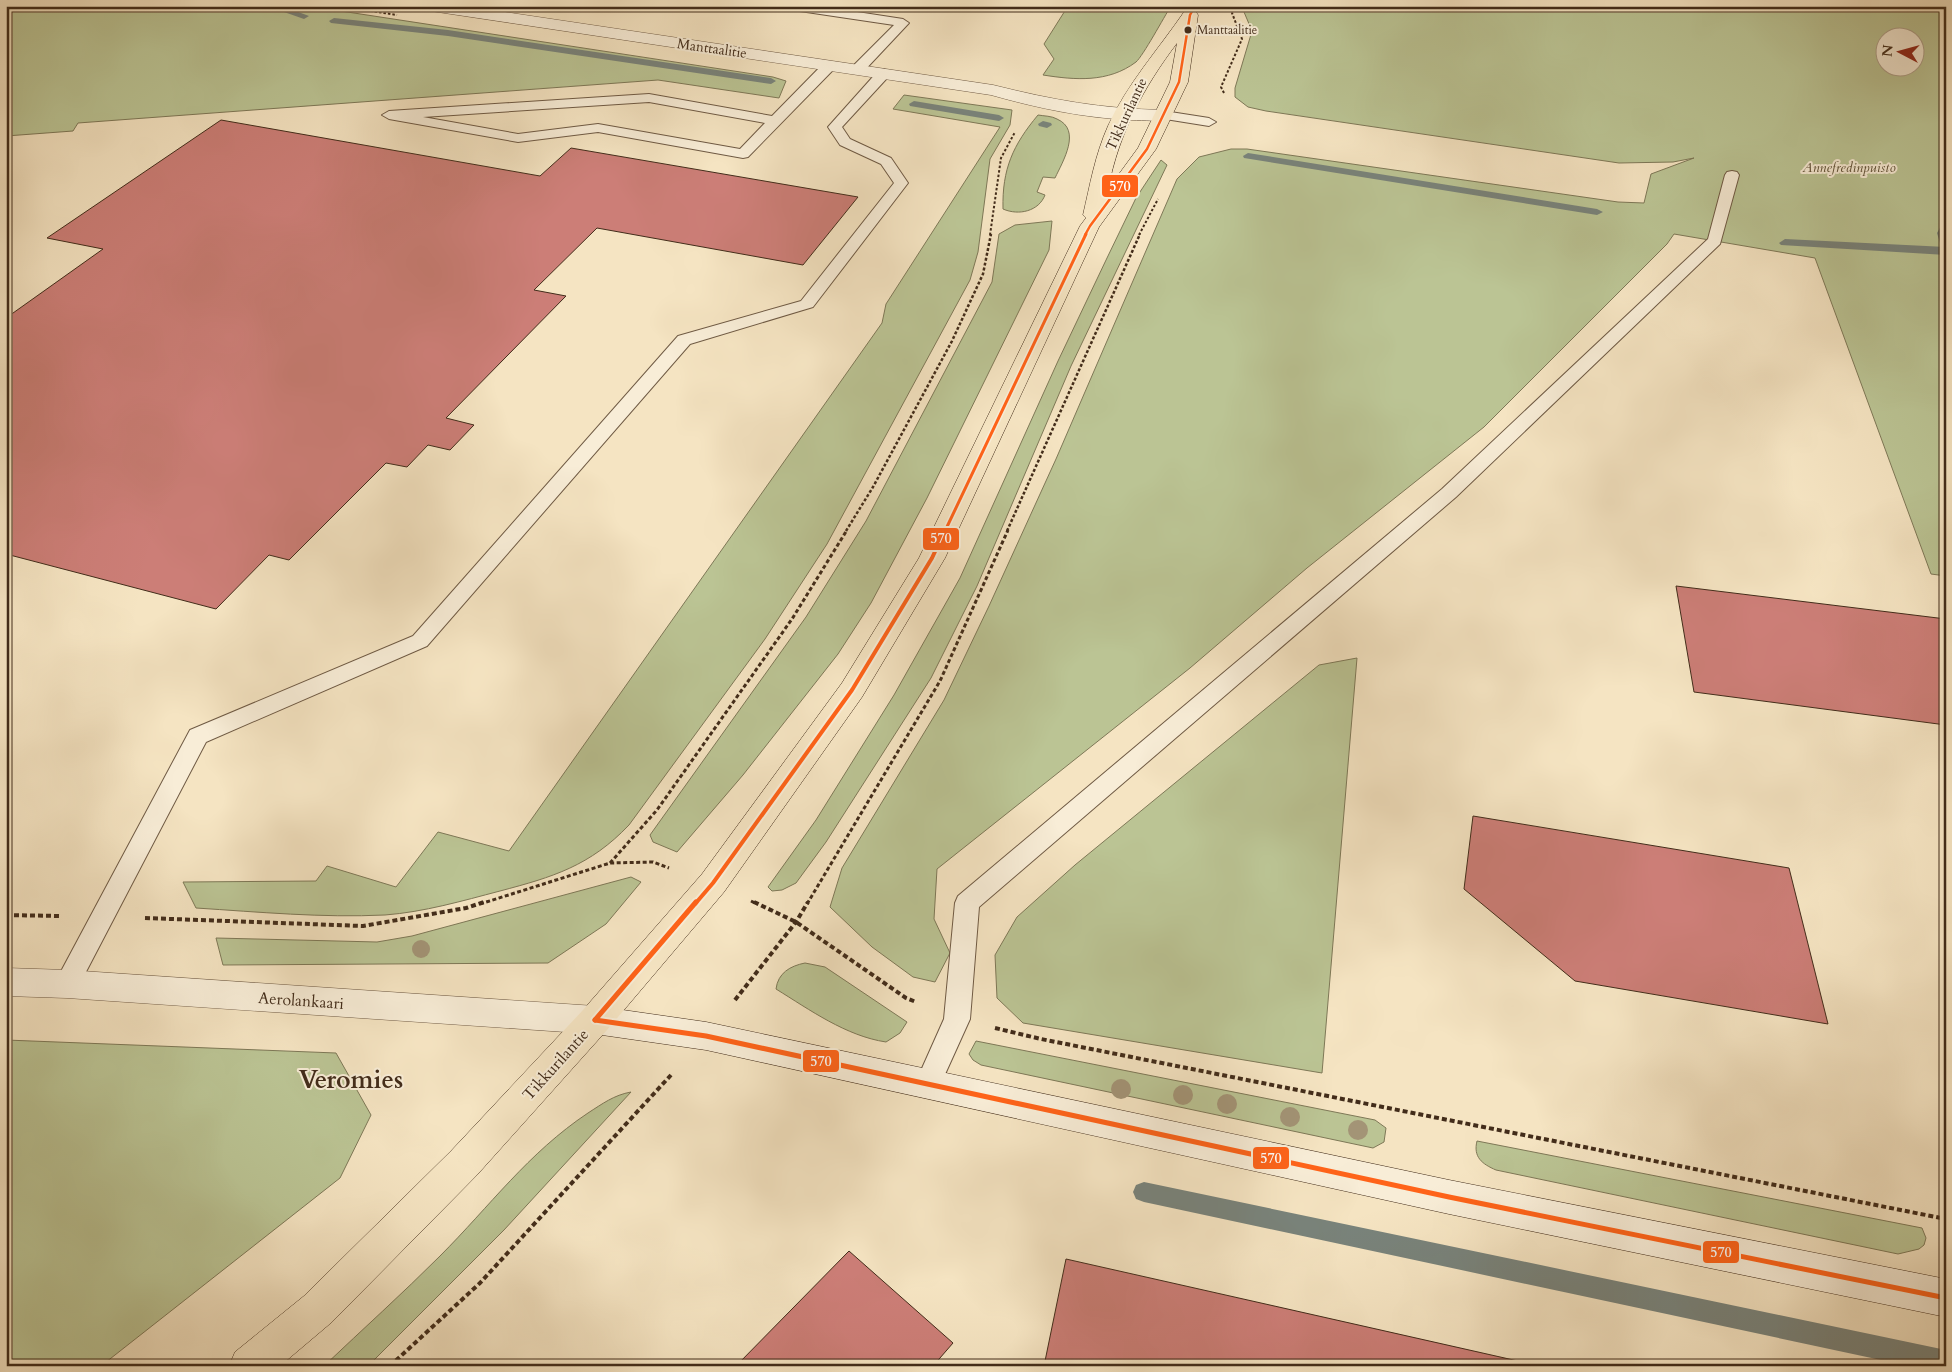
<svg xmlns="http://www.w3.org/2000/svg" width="1952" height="1372" viewBox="0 0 1952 1372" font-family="Cardo,serif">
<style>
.green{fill:#bbc494;stroke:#7e7857;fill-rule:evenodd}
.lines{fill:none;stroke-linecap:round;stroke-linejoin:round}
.stream{fill:#79837b;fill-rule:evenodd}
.building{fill:#cc7e77;stroke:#422c1a}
.lane-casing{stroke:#6f5a44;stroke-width:2}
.street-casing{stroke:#6f5a44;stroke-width:1}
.secondary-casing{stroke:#422c1a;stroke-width:1}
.primary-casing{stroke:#422c1a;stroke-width:1}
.path-far3{stroke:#422c1a;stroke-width:2;stroke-dasharray:2.5 2;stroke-linecap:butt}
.path-far2{stroke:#422c1a;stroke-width:2.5;stroke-dasharray:3 2;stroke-linecap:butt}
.path-far1{stroke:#422c1a;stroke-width:3;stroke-dasharray:4 2.5;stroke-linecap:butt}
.path{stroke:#422c1a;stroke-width:4;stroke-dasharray:5 3;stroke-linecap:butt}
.lane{fill:#f8edd7;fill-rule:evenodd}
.street{fill:#f8edd7;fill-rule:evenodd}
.secondary{fill:#f8edd7;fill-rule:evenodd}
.primary{fill:#f5e4c2;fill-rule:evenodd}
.bus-1-far3-casing{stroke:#f8edd7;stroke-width:5}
.bus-1-far2-casing{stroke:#f8edd7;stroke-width:6}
.bus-1-far1-casing{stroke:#f8edd7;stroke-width:8}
.bus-1-casing{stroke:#f8edd7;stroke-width:9}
.bus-1-far3{stroke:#ff6319;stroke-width:2.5}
.bus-1-far2{stroke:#ff6319;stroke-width:3}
.bus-1-far1{stroke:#ff6319;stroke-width:4}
.bus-1{stroke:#ff6319;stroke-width:5}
.tree{fill:#a39476}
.bus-dot{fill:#422c1a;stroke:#f8edd7;stroke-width:2}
.labels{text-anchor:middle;stroke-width:4;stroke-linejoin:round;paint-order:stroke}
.far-bus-label{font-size:12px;fill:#422c1a;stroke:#f8edd7;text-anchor:start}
.far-street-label{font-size:14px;fill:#422c1a;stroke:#f8edd7}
.far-park-label{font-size:14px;font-style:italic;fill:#605238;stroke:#f8edd7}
.street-label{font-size:16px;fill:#422c1a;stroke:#f8edd7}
.near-district-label{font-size:25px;font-weight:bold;fill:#422c1a;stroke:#f8edd7}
.line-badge{stroke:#f8edd7;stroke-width:2}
.badge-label{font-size:14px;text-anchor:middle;font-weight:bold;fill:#fff}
</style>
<rect width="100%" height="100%" fill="#f5e4c2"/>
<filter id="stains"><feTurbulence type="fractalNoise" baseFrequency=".004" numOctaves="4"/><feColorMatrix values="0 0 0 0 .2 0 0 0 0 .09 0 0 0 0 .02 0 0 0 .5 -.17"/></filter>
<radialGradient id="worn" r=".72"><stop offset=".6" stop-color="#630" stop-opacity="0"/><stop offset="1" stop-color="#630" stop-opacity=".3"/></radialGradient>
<!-- green -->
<g class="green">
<polygon points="6,6 308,6 773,77 786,81 779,98 658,80 78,123 73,131 6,136"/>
<path d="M1068,6H1171C1164,17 1143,56 1136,62C1108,83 1075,80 1043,75L1054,59L1044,44Z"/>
<path d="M1246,6H1946V576L1931,574L1815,258L1674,234L1667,244L1484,427L1307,568L1190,668L937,869L934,919L950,953L935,982L913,977L872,947L830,907L842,868L944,700L989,606L1056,459L1177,179L1199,157L1231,149H1247L1618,202L1644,203L1651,174L1694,158L1673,162L1619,163L1266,111L1248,107L1235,97V88L1252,31L1244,12ZM1884,38H1914V68H1884Z"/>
<path d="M904,95L1012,110L1010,125L990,159L978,252L970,280L827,544L765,639L629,825C590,866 553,877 500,891C462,901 424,912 385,915C322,918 259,912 196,908L183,882L316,881L327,866L396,887L438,832L509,851L882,323L886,304L1000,127L893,109Z"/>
<path d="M1038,115C1044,116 1052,116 1057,119C1082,130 1063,161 1055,178L1043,177L1037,192L1045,195C1039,211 1019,216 1003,209C1002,169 1013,145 1038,115Z"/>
<polygon points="1161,160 1167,165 1071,366 977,586 931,678 826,842 796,883 782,890 772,891 768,887 816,820 894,695 960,578 1058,361 1107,258 1136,198"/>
<polygon points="1052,221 1049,250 927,498 871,603 838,654 743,775 677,852 653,842 650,835 806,617 866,521 992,282 999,234 1015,225"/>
<polygon points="1357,658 1322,1073 1023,1023 997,998 995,955 1017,917 1075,865 1319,665"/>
<polygon points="631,877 641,882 606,924 548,963 223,965 216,938 377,942 412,936"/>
<path d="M805,963L825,967L907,1022L900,1033L886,1042C846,1036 810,1010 776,989C778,973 790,966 805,963Z"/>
<polygon points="6,1040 336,1053 371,1115 340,1178 101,1366 6,1366"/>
<polygon points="976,1041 1375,1120 1386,1128 1384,1142 1373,1148 981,1065 973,1060 969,1054"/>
<path d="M631,1092L504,1230L368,1366H324C363,1329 403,1293 440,1256C490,1206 528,1153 588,1113C602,1104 614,1095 631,1092Z"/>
<path d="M1477,1141L1922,1228L1926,1238L1924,1245L1919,1249L1898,1254L1496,1170C1482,1164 1473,1157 1477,1141Z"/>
</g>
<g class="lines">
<!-- stream -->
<g class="stream">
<polygon points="267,6 282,6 309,16 304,19"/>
<polygon points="334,18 448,30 771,78 776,81 771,84 448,36 331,23 329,21"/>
<polygon points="914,101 999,115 1004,118 999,121 910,106 909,104"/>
<polygon points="1043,121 1051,123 1052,125 1047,128 1039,126 1038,124"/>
<polygon points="1248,153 1597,209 1603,212 1597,215 1244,158 1243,156"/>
<polygon points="1946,223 1946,246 1940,243 1937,233 1942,224"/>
<polygon points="1785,239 1946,247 1946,255 1781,245 1779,243"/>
<polygon points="1144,1182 1946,1350 1946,1366 1909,1366 1144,1202 1136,1199 1133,1192 1136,1185"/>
</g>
</g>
<!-- building -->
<g class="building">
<polygon points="221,120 540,176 571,148 858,197 803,265 597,228 534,290 566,296 446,418 474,425 450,450 428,445 407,467 386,463 289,560 269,555 216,609 6,554 6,371 8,370 6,369 6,318 103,249 47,238"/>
<polygon points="1676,586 1946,619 1946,725 1694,692"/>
<polygon points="1473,816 1789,868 1828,1024 1575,981 1464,889"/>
<polygon points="849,1251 953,1343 933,1366 736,1366"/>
<polygon points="1066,1259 1540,1366 1044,1366"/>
</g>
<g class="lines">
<!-- lane casing -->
<g class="lane-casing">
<g id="lane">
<polygon points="787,6 818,6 903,19 909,23 862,73 857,74 850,70 852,67 894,25 793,10"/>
<path d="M829,62L834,63L835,66L834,69L748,157L743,158L598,132L518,142L389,119L382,115L389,111L649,94L772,116L824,63ZM649,102L765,123L740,149L598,124L518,134L423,117Z"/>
<polygon points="884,69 891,73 889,76 842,127 850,139 891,158 908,183 813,307 690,344 427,646 206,742 76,991 67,995 58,991 54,984 58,977 190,730 413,636 678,336 801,301 894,183 881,164 840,145 828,127 879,70"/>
<polygon points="1164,111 1209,118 1216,122 1209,126 1159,118 1157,115 1159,112"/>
<polygon points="1732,171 1737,172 1739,175 1720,244 1456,497 979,907 970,1019 937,1092 928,1096 919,1092 915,1084 944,1019 955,903 958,896 1442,489 1708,239 1725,175 1727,172"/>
</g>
</g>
<!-- street casing -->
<g class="street-casing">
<g id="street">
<path d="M423,6H464L993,85C1053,100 1102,109 1164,110L1170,111L1173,115L1170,119C1158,122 1144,120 1132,120C1084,118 1037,108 991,95L431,11L425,9Z"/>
<polygon points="6,968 67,970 595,1006 607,1010 612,1020 607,1030 595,1034 67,998 6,996"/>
</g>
</g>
<!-- secondary casing -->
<g class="secondary-casing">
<polygon id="secondary" points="595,1006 706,1022 1449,1180 1946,1279 1946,1317 1449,1214 706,1050 595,1034 583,1030 578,1020 583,1010"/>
</g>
<!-- primary casing -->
<g class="primary-casing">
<path id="primary" d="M1190,10L1196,12L1198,15L1188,82L1156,149L1099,227L945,558L862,697L724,892L607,1030L477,1175L332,1322L280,1366H229L235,1352L304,1296L451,1151L583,1010L702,874L842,683L919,558L1080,226L1086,218L1083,215C1090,185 1095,155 1108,126C1127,84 1158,50 1184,12ZM1177,43L1170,82L1138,148L1108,189C1119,133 1143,88 1177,43Z"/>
</g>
<!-- path-far3 -->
<g class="path-far3">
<polyline points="339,6 397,15"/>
<polyline points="1224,93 1221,87 1242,39 1232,13 1237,6"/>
<polyline points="990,235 1001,158 1015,132"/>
<polyline points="1139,235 1158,199"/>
</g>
<!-- path-far2 -->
<g class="path-far2">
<polyline points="846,531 873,487 952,341 983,274 991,234"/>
<polyline points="1007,531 1140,234"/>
</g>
<!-- path-far1 -->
<g class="path-far1">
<polyline points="610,863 657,810 792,619 847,530"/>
<polyline points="751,901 757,904"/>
<polyline points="480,904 610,863 653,862 669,868"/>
<polyline points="807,904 940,681 1008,530"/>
</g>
<!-- path -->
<g class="path">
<polyline points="754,902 796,922 906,998 916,1002"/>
<polyline points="6,915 59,916"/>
<polyline points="145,918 363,926 466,908 484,902"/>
<polyline points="735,1000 796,922 808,902"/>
<polyline points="995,1028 1041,1039 1946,1219"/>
<polyline points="390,1366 480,1283 671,1075"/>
</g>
<!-- lane -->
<use href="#lane" class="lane"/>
<!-- street -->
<use href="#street" class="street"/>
<!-- secondary -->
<use href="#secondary" class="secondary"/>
<!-- primary -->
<use href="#primary" class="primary"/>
<!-- bus-1-far3 casing -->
<g class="bus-1-far3-casing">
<polyline id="bus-1-far3" points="1085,235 1090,226 1147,149 1179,82 1190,15 1195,6"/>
</g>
<!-- bus-1-far2 casing -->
<g class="bus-1-far2-casing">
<polyline id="bus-1-far2" points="945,531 1086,234"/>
</g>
<!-- bus-1-far1 casing -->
<g class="bus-1-far1-casing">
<polyline id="bus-1-far1" points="695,904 713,883 852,690 932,558 945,530"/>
</g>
<!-- bus-1 casing -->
<g class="bus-1-casing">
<g id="bus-1">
<polyline points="595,1020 706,1036 1449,1197 1946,1298"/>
<polyline points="595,1020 696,902"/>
</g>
</g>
<!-- bus-1-far3 -->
<use href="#bus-1-far3" class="bus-1-far3"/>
<!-- bus-1-far2 -->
<use href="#bus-1-far2" class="bus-1-far2"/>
<!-- bus-1-far1 -->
<use href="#bus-1-far1" class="bus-1-far1"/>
<!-- bus-1 -->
<use href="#bus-1" class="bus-1"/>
</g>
<!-- trees -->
<g class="tree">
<circle cx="421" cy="949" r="9"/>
<circle cx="1121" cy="1089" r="10"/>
<circle cx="1183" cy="1095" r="10"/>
<circle cx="1227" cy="1104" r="10"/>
<circle cx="1290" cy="1117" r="10"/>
<circle cx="1358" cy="1130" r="10"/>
</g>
<!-- markers -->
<circle class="bus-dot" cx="1188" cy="30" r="4.5"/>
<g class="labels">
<!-- far-bus labels -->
<g class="far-bus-label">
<text x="1197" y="34">Manttaalitie</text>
</g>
<!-- far-street labels -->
<g class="far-street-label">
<text transform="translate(712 48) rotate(8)" y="5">Manttaalitie</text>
<text transform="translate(1126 114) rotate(-65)" y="5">Tikkurilantie</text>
</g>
<!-- far-park labels -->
<g class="far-park-label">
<text x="1849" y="172">Annefredinpuisto</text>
</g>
<!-- street labels -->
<g class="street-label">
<text transform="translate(301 1000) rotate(4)" y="6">Aerolankaari</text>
<text transform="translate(555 1064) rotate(-48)" y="6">Tikkurilantie</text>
</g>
<!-- near-district labels -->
<g class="near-district-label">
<text x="351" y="1088">Veromies</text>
</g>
</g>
<g class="line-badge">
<rect x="1101" y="174" width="38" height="24" rx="5" fill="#ff6319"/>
<rect x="922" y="527" width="38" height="24" rx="5" fill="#ff6319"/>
<rect x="802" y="1049" width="38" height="24" rx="5" fill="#ff6319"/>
<rect x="1252" y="1146" width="38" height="24" rx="5" fill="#ff6319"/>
<rect x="1702" y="1240" width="38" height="24" rx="5" fill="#ff6319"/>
</g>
<g class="badge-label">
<text x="1120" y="191">570</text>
<text x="941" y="543">570</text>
<text x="821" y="1066">570</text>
<text x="1271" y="1163">570</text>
<text x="1721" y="1257">570</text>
</g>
<!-- margin -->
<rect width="1952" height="1372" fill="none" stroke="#f5e4c2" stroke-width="25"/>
<rect x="8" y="8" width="1937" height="1357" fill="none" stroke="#422c1a" stroke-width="2.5"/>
<rect x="12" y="12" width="1927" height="1347" fill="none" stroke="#422c1a"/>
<!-- north arrow -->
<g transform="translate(1900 52) rotate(276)"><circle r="24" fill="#f8edd7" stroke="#afa08b"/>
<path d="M0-4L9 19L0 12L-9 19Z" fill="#8f2418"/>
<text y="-8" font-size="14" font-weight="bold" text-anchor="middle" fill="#422c1a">N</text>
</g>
<rect width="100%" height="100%" filter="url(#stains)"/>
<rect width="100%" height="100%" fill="url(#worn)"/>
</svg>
